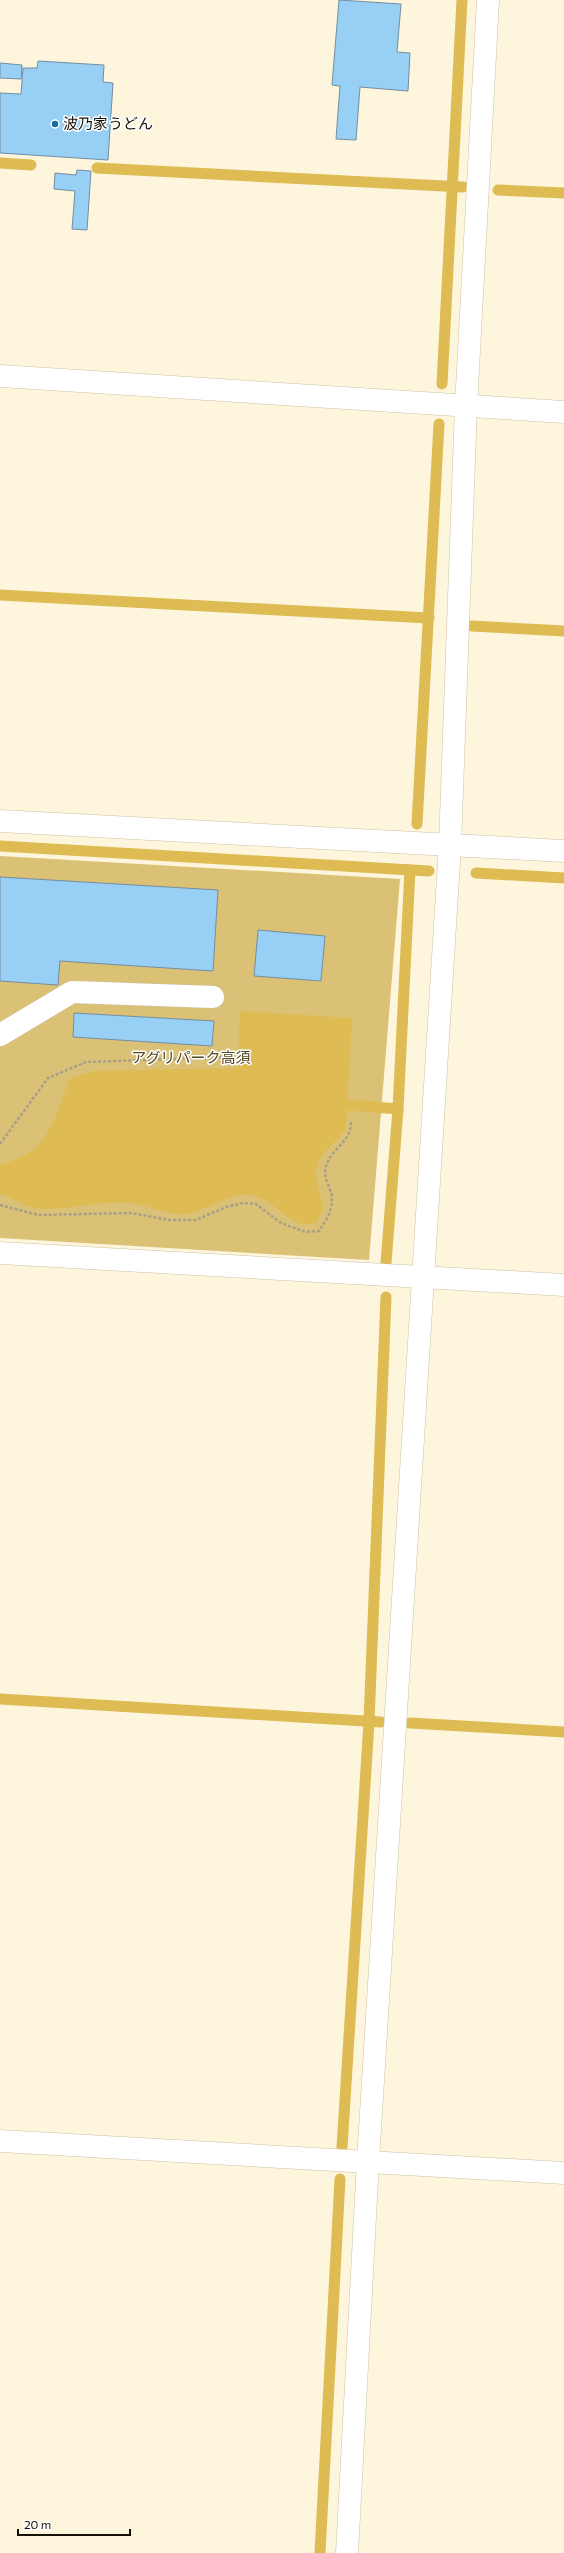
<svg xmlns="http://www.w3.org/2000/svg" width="564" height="2553" viewBox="0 0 564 2553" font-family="Commissioner,'Noto Sans JP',sans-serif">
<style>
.green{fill:#dbc175}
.water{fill:#debb53}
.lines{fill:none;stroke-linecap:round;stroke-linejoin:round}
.stream{stroke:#debb53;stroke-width:11}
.building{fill:#98cff4;stroke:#738ea1}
.lane-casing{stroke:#cdc2a5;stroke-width:23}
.street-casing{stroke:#cdc2a5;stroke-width:23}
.path{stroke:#a69f8c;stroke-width:2.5;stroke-dasharray:3 2;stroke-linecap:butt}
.lane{stroke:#fff;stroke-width:22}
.street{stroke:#fff;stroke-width:22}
.poi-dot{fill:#146f9e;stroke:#fff;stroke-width:1.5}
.labels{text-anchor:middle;stroke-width:3;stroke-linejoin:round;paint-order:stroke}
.poi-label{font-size:15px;fill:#151106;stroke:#fff;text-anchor:start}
.park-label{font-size:15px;fill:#56481d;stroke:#fff}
</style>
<rect width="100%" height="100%" fill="#fdf5dc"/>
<!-- green -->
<polygon class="green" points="0,856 400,879 369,1260 0,1238"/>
<!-- water -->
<path class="water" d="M240,1011L352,1018L346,1130L321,1156L315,1173L323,1208L316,1223C311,1223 303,1225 298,1223C282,1215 270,1199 251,1195C230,1191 206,1213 181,1214C163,1214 148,1205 131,1203C102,1200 74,1209 46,1209C28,1209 16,1199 0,1194V1165C12,1162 35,1151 42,1141C54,1126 63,1097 69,1079L94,1071L238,1068Z"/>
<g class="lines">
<!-- stream -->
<g class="stream">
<polyline points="0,163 31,165"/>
<polyline points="97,168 463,187"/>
<polyline points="498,190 564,193"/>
<polyline points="442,384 462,0"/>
<polyline points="0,595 429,618"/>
<polyline points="472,626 564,631"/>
<polyline points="417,824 439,424"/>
<polyline points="0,846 429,871"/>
<polyline points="476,873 564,878"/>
<polyline points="348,1105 398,1109"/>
<polyline points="386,1263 398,1109 410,870"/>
<polyline points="0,1699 381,1722"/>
<polyline points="410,1723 564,1732"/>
<polyline points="342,2147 369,1722 386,1297"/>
<polyline points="320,2553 340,2179"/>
</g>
</g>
<!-- building -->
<g class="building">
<polygon points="339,0 401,4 397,52 410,53 408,91 360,87 356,140 336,139 340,86 332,85"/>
<polygon points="38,61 104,65 103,82 113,83 108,160 0,153 0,93 21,94 23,68 37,68"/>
<polygon points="0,63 22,65 21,79 0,78"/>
<polygon points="77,170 91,171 87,230 72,229 75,191 54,189 55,173 76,175"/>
<polygon points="0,877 218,890 213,971 60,961 58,985 0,981"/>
<polygon points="258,930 325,936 321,981 254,976"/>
<polygon points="74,1013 214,1021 212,1046 73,1037"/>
</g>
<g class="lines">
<!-- lane casing -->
<g class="lane-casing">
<polyline id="lane" points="0,1035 72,992 213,997"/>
</g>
<!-- street casing -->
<g class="street-casing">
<g id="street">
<polyline points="0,376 564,412"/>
<polyline points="0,821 564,851"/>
<polyline points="0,1253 564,1285"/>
<polyline points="0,2141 564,2173"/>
<polyline points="347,2553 368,2161 450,845 466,406 488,0"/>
</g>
</g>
<!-- path -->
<g class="path">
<polyline points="0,1144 48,1078 86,1062 232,1057"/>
<path d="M0,1205L39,1215L131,1213L169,1220H196L226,1207L243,1203L256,1204L281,1223L305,1232L319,1231C326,1221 332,1211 332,1199C332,1189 322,1177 326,1166C331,1149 352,1141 351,1122"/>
</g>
<!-- lane -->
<use href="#lane" class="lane"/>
<!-- street -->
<use href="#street" class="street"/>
</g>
<!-- markers -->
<circle class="poi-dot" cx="55" cy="124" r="4"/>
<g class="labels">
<!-- poi labels -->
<g class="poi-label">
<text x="63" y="129">波乃家うどん</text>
</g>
<!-- park labels -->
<g class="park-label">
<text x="191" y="1063">アグリパーク高須</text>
</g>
</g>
<!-- scale -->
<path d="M18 2529v6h112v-6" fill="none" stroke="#151106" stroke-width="2"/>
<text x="24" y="2529" font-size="12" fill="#151106" stroke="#ffffff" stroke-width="3" paint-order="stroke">20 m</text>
</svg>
